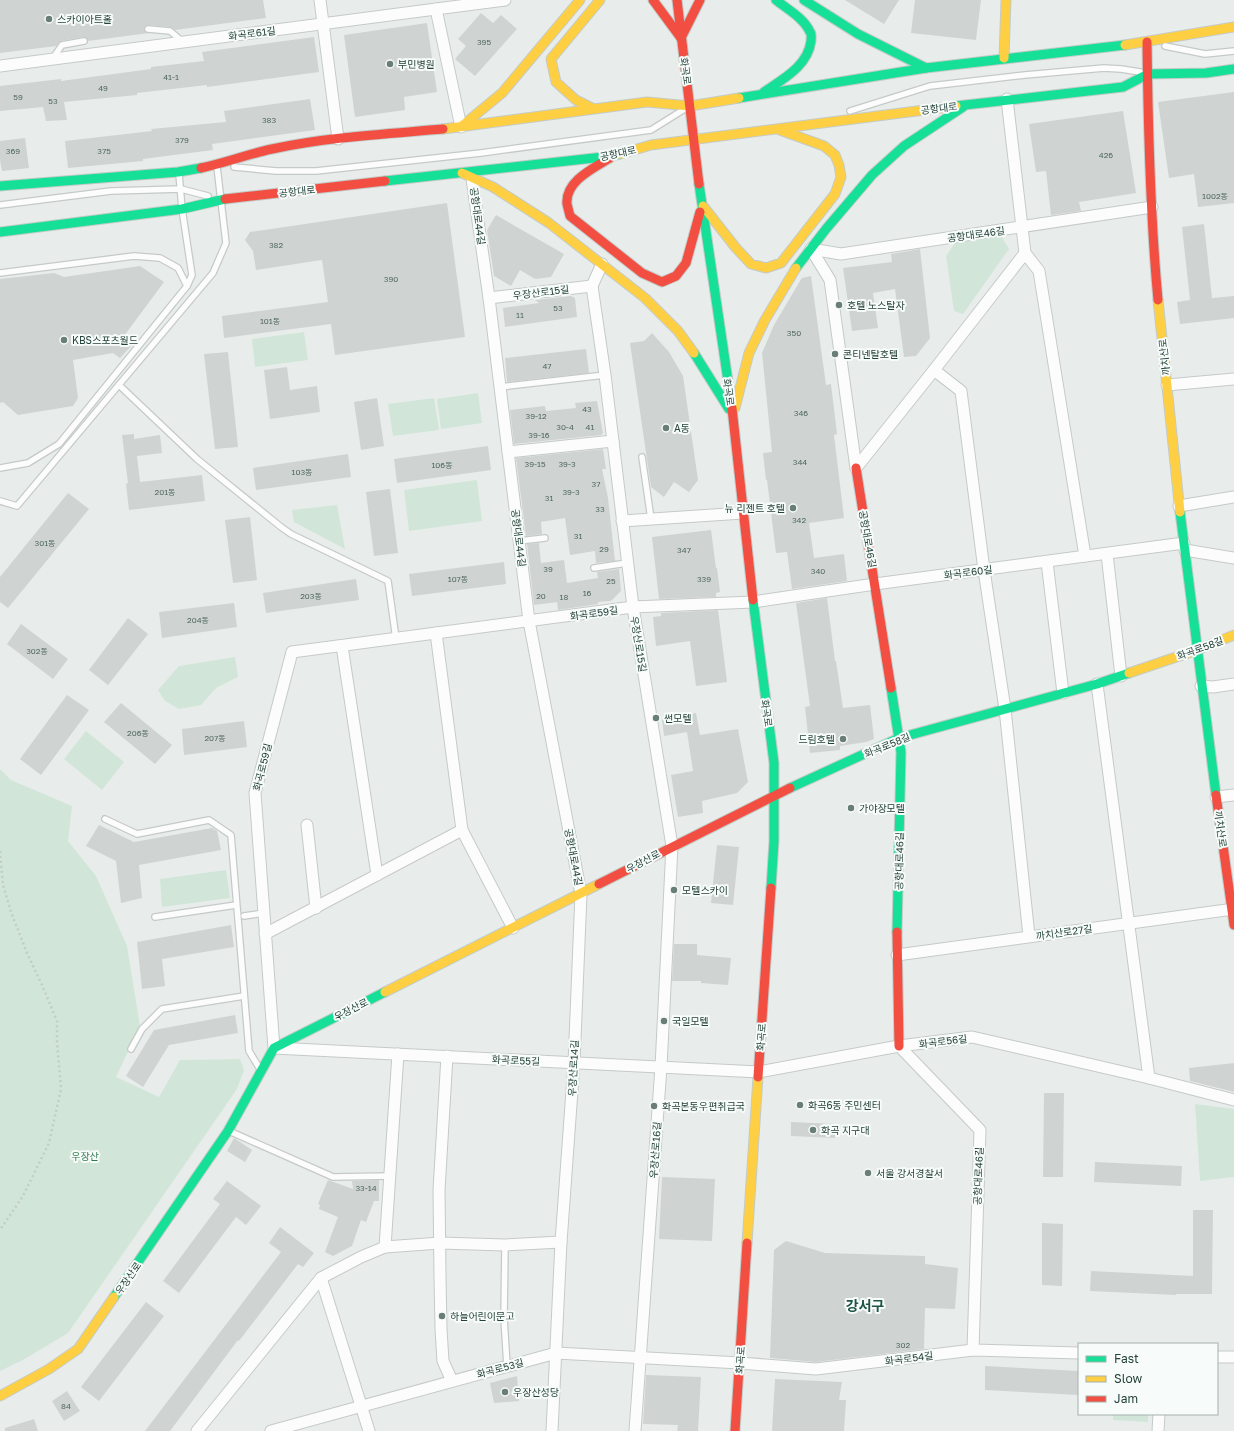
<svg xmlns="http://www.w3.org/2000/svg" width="1234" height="1431" viewBox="0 0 1234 1431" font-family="'Golos Text','Noto Sans KR',sans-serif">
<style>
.green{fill:#d1e6d8}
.building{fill:#cfd4d2}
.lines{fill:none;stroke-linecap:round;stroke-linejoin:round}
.lane-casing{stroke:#c5cac8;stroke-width:8}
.street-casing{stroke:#c5cac8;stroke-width:13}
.fast-casing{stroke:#c3cbc8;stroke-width:11}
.slow-casing{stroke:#c3cbc8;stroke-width:11}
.jam-casing{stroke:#c3cbc8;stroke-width:11}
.path{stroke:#c3ccca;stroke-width:2.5;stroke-dasharray:2 3;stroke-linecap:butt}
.lane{stroke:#fcfcfc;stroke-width:5.5}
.street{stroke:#fcfcfc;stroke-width:11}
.fast{stroke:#16e098;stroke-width:9}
.slow{stroke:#ffcf43;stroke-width:9}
.jam{stroke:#f24e42;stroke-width:9}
.poi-dot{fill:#697e78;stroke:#f7fbf9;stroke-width:1.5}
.labels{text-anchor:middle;stroke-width:4;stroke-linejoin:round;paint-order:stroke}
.number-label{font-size:8px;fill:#506761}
.poi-label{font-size:10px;fill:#24423a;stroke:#f7fbf9;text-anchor:start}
.street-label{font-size:10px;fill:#24423a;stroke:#f7fbf9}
.park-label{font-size:10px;fill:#2d7a4b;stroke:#f7fbf9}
.district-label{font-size:14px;font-weight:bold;fill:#1f5548;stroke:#f7fbf9}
</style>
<rect width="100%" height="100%" fill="#e8edeb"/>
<!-- green -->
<g class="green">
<polygon points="1001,236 1009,249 963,314 954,311 946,256 955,243"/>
<polygon points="304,332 308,360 255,367 252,339"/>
<polygon points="478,393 482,423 441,429 437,399"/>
<polygon points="434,398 439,430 393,436 388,404"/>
<polygon points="477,480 482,521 409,531 404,490"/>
<polygon points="337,505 345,549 294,522 292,510"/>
<polygon points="235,657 238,677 216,688 201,705 179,709 165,701 158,690 179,666"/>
<polygon points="86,731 124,762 102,790 64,759"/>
<polygon points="0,769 11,780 72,806 68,841 96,876 127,946 140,1026 116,1077 159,1097 180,1060 240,1059 244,1070 237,1089 68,1333 23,1360 0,1371"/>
<polygon points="226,870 230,898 162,907 160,879"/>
<polygon points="1195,1104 1234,1109 1234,1177 1200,1181"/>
<polygon points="1113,1414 1148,1414 1148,1422 1113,1420"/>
</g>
<!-- building -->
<g class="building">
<polygon points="0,0 263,0 266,18 175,30 170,27 148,25 145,26 144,29 145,32 149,33 88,41 87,38 83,37 61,41 56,46 0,53"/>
<polygon points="845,0 899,0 884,24"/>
<polygon points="915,0 981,0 976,40 911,33"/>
<polygon points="481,13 493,23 501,15 517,29 475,76 455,59 466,46 458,39"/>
<polygon points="427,23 437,92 404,97 405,110 355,117 344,35"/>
<polygon points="314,37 319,72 207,87 207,85 137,93 137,95 64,102 67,120 46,121 43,107 0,111 0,86 61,79 61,81 151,69 151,67 204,61 202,52"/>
<polygon points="1234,92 1234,203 1198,207 1194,174 1169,178 1158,102"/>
<polygon points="310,99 315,130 212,144 213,150 143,159 143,161 68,168 65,141 152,131 151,129 226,122 224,111"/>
<polygon points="1123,111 1136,193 1079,202 1081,211 1051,215 1046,171 1036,172 1029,124"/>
<polygon points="25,138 29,168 2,171 0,160 0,141"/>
<polygon points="447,203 465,337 335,355 331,324 224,338 222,316 328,302 322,260 256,270 253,251 245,240 250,232"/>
<polygon points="496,215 564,254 551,277 535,279 520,270 511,286 494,276 487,230"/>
<polygon points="1204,224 1212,298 1234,296 1234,318 1180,324 1177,302 1190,300 1182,227"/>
<polygon points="920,249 930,338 916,356 904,357 895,289 873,293 878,328 852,331 843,268 892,262 891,254"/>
<polygon points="140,266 164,282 124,336 133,344 120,358 113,353 73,360 78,398 73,406 18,415 3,402 0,403 0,279 54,273 64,277"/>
<polygon points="811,276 826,385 831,384 837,434 834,435 844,518 809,523 814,558 844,554 847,581 792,589 787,552 776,553 767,480 766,480 763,453 772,452 762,353 774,325 800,281 802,278"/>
<polygon points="571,296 575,298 577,317 505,327 503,308 539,303 535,300"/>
<polygon points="652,333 669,352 683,376 698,480 689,492 674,482 664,497 651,487 630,343 644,341"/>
<polygon points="586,349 589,373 507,382 505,358"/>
<polygon points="228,352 238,447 215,449 204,354"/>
<polygon points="287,367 290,390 317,386 320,412 270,419 264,370"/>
<polygon points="377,398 384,446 361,450 354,402"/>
<polygon points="597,401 603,433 601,435 514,444 510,410 545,406 546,411 576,408 575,403"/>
<polygon points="134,434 134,439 160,435 162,453 137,456 140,482 202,475 205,501 129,510 126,484 128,483 122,435"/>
<polygon points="488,446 491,470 397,483 394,459"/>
<polygon points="603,449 606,469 602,469 608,498 615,561 596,563 595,551 570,555 565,518 541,522 542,534 526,536 516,458"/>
<polygon points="348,454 351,477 256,490 253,468"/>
<polygon points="390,489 398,553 374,556 366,492"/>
<polygon points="68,493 89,509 8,608 0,602 0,577"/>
<polygon points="250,517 257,580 233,583 225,520"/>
<polygon points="711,530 716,568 717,568 720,592 716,593 716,597 659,599 652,537"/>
<polygon points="539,543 541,563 564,560 567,583 598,578 597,572 619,569 621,591 611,601 598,602 598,604 558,610 557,602 534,605 527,544"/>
<polygon points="504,562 506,584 412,596 409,574"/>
<polygon points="356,579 359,600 266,613 263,593"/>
<polygon points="827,598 835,661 836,661 843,708 870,705 874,739 866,742 840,746 840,750 810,753 805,707 810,706 796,603"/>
<polygon points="234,603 237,627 162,638 159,612"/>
<polygon points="718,610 727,682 696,686 690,641 656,646 653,617 661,616 661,613"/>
<polygon points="128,618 148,634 108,685 89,670"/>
<polygon points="21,624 68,659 53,679 7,644"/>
<polygon points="67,695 89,710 41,775 20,759"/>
<polygon points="121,703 172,745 155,764 104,722"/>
<polygon points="696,713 700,735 738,729 748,782 737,793 702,801 703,813 678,817 671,775 693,771 687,732 664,736 662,719"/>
<polygon points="244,721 247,747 184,755 182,729"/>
<polygon points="99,825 134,842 212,828 217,831 221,850 139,865 142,898 121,903 116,861 86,846"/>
<polygon points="717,845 739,847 733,905 711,903"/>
<polygon points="231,925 234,947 162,959 165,986 142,989 137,942"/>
<polygon points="674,944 697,944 697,955 731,958 728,985 701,983 701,981 672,981"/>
<polygon points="235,1015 238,1033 169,1045 143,1087 126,1076 154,1030"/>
<polygon points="1234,1063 1234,1092 1190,1081 1189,1068"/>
<polygon points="1044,1093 1064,1093 1063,1177 1043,1177"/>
<polygon points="791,1122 836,1124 835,1138 791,1136"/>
<polygon points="234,1138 252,1150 245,1162 227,1151"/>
<polygon points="1095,1162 1182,1166 1181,1186 1094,1182"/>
<polygon points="662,1177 715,1179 712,1241 659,1239"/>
<polygon points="328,1180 353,1189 352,1181 379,1180 379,1201 374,1201 366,1222 361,1220 352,1246 333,1256 325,1252 338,1217 319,1209 320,1205 318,1204"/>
<polygon points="227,1181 261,1206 246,1225 236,1217 179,1293 163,1281 220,1204 213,1199"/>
<polygon points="1193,1210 1213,1210 1212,1294 1176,1294 1176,1295 1090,1291 1091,1271 1193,1276"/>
<polygon points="1042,1223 1063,1224 1062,1286 1042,1285"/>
<polygon points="280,1227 314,1253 303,1267 298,1264 239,1341 238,1340 170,1431 145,1431 281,1252 269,1243"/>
<polygon points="786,1241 825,1253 925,1256 925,1264 958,1268 955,1309 925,1308 924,1349 816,1362 770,1358 774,1250"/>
<polygon points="146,1302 164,1316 99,1401 81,1387"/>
<polygon points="985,1366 1079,1371 1079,1395 985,1390"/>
<polygon points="646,1375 701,1377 698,1431 677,1431 678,1425 643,1424"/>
<polygon points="517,1376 519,1401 494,1403 490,1383"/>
<polygon points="775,1379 842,1382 839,1400 846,1400 844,1431 772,1431"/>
<polygon points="67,1391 80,1411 64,1421 52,1401"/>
<polygon points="34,1419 38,1431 5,1431 5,1428"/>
</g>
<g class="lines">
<!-- lane casing -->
<g class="lane-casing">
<g id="lane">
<polyline points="148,29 170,31 183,42"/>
<polyline points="1165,46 1205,54 1234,51"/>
<polyline points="53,58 62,45 84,41"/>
<polyline points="850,111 930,86 1025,75 1104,68 1121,69 1140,72"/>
<polyline points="234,167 276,171 316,171 481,153 651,130 683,110"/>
<polyline points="0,205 111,191 181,189 208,196"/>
<polyline points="0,273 134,256 160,258 178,268 187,286"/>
<polyline points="119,385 197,459 281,527 291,534 388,581 396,639"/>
<polyline points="500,387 605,375"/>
<polyline points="642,457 651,519"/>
<polyline points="0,468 28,463 59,444 187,286 192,275 182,209 179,174"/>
<polyline points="0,501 17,506 213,273 226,243 217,167"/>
<polyline points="519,541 545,538"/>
<polyline points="594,568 627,563"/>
<polyline points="105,819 137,834 209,820 231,835 249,1051 260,1069"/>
<polyline points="244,916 264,913"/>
<polyline points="155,917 236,905"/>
<polyline points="131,1049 142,1029 162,1009 244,996"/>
<polyline points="229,1131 333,1177 390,1176"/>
<polyline points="505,1245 504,1318 507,1366"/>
</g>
</g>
<!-- street casing -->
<g class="street-casing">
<g id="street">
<polyline points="320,0 338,139"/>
<polyline points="436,9 461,127"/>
<polyline points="0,66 505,0"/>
<polyline points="1007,99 1025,253 1039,271 1085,556"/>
<polyline points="472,179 489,298 529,621 581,894 574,1063 561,1242 552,1431"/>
<polyline points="811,249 841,254 1152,207"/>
<polyline points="811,249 830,280 856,468"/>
<polyline points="602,264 592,286 605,375 633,607 672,846 661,1067 635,1431"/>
<polyline points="489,298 592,286"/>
<polyline points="934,370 961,391 984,570 1005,709 1029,936"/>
<polyline points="1167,385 1234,379"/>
<polyline points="508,452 613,441"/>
<polyline points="856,468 934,370 1025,253"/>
<polyline points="1179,506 1234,497"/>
<polyline points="622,521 743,513"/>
<polyline points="1184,543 875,584 753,602 633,607 292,652 255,793 274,1048 759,1072 899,1046 972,1037 1149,1078 1234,1100"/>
<polyline points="1185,550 1234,558"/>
<polyline points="1107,554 1121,676"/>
<polyline points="1047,562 1063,693"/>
<polyline points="342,646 377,875"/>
<polyline points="1097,684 1149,1078"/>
<polyline points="1201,686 1213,687 1234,684"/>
<polyline points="1216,797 1234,795"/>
<polyline points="307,825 316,908"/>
<polyline points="462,830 513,928"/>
<polyline points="265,934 462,830 436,633"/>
<polyline points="897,955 1234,909"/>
<polyline points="899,1046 980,1130 973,1350"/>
<polyline points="447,1056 439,1190 440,1277 441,1329 443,1361 452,1381"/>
<polyline points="385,1247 440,1243 505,1245 561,1242"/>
<polyline points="321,1278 369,1431"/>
<polyline points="1217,1357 1234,1357"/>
<polyline points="197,1431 321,1278 361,1257 385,1247 398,1054"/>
<polyline points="271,1431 556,1353 740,1363 816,1369 973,1350 1079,1353"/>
<polyline points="1158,1431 1159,1414"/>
</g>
</g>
<!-- fast casing -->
<g class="fast-casing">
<g id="fast">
<polyline points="804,0 858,34 926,68"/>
<path d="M764,92C783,79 808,66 811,41C811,38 812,34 810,32C804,18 787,9 776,0"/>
<polyline points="739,98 926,68 1125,45"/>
<polyline points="956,106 1123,87 1148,74 1206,73 1234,69"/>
<polyline points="385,181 612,156 620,154"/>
<polyline points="699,184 732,408"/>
<polyline points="0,186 178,172 201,168"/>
<polyline points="0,232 182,209 225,199"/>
<polyline points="796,268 826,229 872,175 904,146 963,107"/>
<polyline points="694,353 729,409"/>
<polyline points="1180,512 1216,795"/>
<polyline points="753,600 774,763 774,841 771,888"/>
<polyline points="891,688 901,752 897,932"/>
<polyline points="790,788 899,738 1097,684 1129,673"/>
<polyline points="114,1297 228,1131 274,1048 385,992"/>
</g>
</g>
<!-- slow casing -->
<g class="slow-casing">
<g id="slow">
<polyline points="1125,45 1234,27"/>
<polyline points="1004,58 1006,0"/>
<polyline points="592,108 576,100 556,82 551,59 600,0"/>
<polyline points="462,126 502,93 580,0"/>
<polyline points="443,129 647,102 690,106 739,98"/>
<polyline points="620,154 651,145 956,106"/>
<polyline points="462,173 493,187 549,223 645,298 678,331 694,353"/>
<polyline points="703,206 736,248 751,264 766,268 781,263 835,194 841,177 839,165 835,155 824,146 780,130"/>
<polyline points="1158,300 1180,512"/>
<polyline points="735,408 749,353 765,320 796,268"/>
<polyline points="1129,673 1197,650 1234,635"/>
<polyline points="385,992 599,884"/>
<polyline points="747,1243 758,1077"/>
<polyline points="0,1396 49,1369 78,1349 114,1297"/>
</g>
</g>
<!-- jam casing -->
<g class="jam-casing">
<g id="jam">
<polyline points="653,0 681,38"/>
<polyline points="677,0 699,184"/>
<polyline points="681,38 700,0"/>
<path d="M1147,42C1148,128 1150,215 1158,300"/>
<path d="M610,158C594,168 565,181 567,204C568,208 569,212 570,216L642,273L662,282L676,276L686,263L700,212"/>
<path d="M201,168C225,163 248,154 272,149C328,137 386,134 443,129"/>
<polyline points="225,199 385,181"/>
<polyline points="732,408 753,600"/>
<polyline points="856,468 891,688"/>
<polyline points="1216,795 1234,925"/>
<polyline points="599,884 790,788"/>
<polyline points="897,932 899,1046"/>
<polyline points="758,1077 771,888"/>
<polyline points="735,1431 747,1243"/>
</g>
</g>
<!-- path -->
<polyline class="path" points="0,851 3,885 11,912 27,953 42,985 57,1021 57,1042 61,1089 49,1143 23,1196 0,1230"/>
<!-- lane -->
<use href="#lane" class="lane"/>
<!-- street -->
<use href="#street" class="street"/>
<!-- fast -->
<use href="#fast" class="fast"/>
<!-- slow -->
<use href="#slow" class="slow"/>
<!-- jam -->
<use href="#jam" class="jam"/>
</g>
<!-- markers -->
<g class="poi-dot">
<circle cx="49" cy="19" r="4"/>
<circle cx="390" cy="64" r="4"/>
<circle cx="839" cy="305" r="4"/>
<circle cx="64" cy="340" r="4"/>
<circle cx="835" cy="354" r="4"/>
<circle cx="666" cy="428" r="4"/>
<circle cx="793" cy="508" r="4"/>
<circle cx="656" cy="718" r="4"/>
<circle cx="843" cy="739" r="4"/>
<circle cx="851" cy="808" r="4"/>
<circle cx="674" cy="890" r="4"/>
<circle cx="664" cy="1021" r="4"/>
<circle cx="800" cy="1105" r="4"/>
<circle cx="654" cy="1106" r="4"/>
<circle cx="813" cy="1130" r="4"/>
<circle cx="868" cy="1173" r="4"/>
<circle cx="442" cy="1316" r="4"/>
<circle cx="505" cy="1392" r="4"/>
</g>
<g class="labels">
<!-- number labels -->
<g class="number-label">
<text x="484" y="45">395</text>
<text x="171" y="80">41-1</text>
<text x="103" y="91">49</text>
<text x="18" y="100">59</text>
<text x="53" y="104">53</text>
<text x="269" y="123">383</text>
<text x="182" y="143">379</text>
<text x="13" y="154">369</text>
<text x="104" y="154">375</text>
<text x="1106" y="158">426</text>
<text x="1215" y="199">1002동</text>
<text x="276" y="248">382</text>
<text x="391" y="282">390</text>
<text x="558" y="311">53</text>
<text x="520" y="318">11</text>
<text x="270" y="324">101동</text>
<text x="794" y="336">350</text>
<text x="547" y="369">47</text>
<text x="587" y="412">43</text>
<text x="801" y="416">346</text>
<text x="536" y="419">39-12</text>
<text x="565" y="430">30-4</text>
<text x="590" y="430">41</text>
<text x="539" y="438">39-16</text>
<text x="800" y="465">344</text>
<text x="535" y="467">39-15</text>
<text x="567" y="467">39-3</text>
<text x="442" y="468">106동</text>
<text x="302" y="475">103동</text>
<text x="596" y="487">37</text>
<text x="165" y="495">201동</text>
<text x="571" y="495">39-3</text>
<text x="549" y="501">31</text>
<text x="600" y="512">33</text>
<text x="799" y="523">342</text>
<text x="578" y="539">31</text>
<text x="45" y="546">301동</text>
<text x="604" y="552">29</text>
<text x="684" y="553">347</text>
<text x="548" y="572">39</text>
<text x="818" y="574">340</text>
<text x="458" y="582">107동</text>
<text x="704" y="582">339</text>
<text x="611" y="584">25</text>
<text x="587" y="596">16</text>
<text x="311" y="599">203동</text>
<text x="541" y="599">20</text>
<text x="564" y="600">18</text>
<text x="198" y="623">204동</text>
<text x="37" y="654">302동</text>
<text x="138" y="736">206동</text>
<text x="215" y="741">207동</text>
<text x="366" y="1191">33-14</text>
<text x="903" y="1348">302</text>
<text x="66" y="1409">84</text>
</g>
<!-- poi labels -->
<g class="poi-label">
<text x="57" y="23">스카이아트홀</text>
<text x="398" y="68">부민병원</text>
<text x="847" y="309">호텔 노스탈자</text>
<text x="72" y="344">KBS스포츠월드</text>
<text x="843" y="358">콘티넨탈호텔</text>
<text x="674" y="432">A동</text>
<text x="785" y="512" text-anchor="end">뉴 리젠트 호텔</text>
<text x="664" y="722">썬모텔</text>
<text x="835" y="743" text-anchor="end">드림호텔</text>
<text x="859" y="812">가야장모텔</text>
<text x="682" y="894">모텔스카이</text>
<text x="672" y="1025">국일모텔</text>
<text x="808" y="1109">화곡6동 주민센터</text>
<text x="662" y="1110">화곡본동우편취급국</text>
<text x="821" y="1134">화곡 지구대</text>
<text x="876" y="1177">서울 강서경찰서</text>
<text x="450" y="1320">하늘어린이문고</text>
<text x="513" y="1396">우장산성당</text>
</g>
<!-- street labels -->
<g class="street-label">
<text transform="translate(252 33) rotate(-7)" y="4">화곡로61길</text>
<text transform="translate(686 71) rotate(82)" y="4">화곡로</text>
<text transform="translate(939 108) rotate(-7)" y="4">공항대로</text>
<text transform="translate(618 153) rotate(-12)" y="4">공항대로</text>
<text transform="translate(297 191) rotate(-6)" y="4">공항대로</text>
<text transform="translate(478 216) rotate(82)" y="4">공항대로44길</text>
<text transform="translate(976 234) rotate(-8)" y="4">공항대로46길</text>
<text transform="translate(541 292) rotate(-7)" y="4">우장산로15길</text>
<text transform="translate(1164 357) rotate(-96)" y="4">까치산로</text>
<text transform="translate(729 392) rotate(82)" y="4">화곡로</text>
<text transform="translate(519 538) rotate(83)" y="4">공항대로44길</text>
<text transform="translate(868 539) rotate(80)" y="4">공항대로46길</text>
<text transform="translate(968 572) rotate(-7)" y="4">화곡로60길</text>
<text transform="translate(594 613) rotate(-8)" y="4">화곡로59길</text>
<text transform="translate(639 644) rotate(81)" y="4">우장산로15길</text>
<text transform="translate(1200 648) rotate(-20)" y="4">화곡로58길</text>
<text transform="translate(767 713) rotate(82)" y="4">화곡로</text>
<text transform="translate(887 745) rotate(-22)" y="4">화곡로58길</text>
<text transform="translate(262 767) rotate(-76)" y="4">화곡로59길</text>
<text transform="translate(1221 829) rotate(82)" y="4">까치산로</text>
<text transform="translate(574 857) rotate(79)" y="4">공항대로44길</text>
<text transform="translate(643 861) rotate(-28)" y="4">우장산로</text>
<text transform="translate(899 861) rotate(-89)" y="4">공항대로46길</text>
<text transform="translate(1064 932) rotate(-8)" y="4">까치산로27길</text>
<text transform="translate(351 1009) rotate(-27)" y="4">우장산로</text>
<text transform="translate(761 1037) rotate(-86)" y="4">화곡로</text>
<text transform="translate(943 1041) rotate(-7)" y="4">화곡로56길</text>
<text transform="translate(516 1060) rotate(3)" y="4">화곡로55길</text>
<text transform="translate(573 1068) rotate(-87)" y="4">우장산로14길</text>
<text transform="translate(655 1150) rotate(-86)" y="4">우장산로16길</text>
<text transform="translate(978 1176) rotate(-88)" y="4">공항대로46길</text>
<text transform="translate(128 1278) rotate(-55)" y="4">우장산로</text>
<text transform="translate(909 1358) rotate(-7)" y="4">화곡로54길</text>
<text transform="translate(740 1360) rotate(-86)" y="4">화곡로</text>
<text transform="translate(500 1368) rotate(-15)" y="4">화곡로53길</text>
</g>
<!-- park labels -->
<g class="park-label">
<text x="85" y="1160">우장산</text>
</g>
<!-- district labels -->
<g class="district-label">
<text x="865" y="1311">강서구</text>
</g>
</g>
<!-- legend -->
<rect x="1078" y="1343" width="140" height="72" fill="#f7fbf9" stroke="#a3b1ad"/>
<rect x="1086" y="1356" width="20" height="6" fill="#16e098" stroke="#a3b1ad"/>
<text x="1114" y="1363" font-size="12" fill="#24423a">Fast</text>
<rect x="1086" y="1376" width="20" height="6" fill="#ffcf43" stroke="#a3b1ad"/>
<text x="1114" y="1383" font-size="12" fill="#24423a">Slow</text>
<rect x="1086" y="1396" width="20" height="6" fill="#f24e42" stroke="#a3b1ad"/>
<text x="1114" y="1403" font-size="12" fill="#24423a">Jam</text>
</svg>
